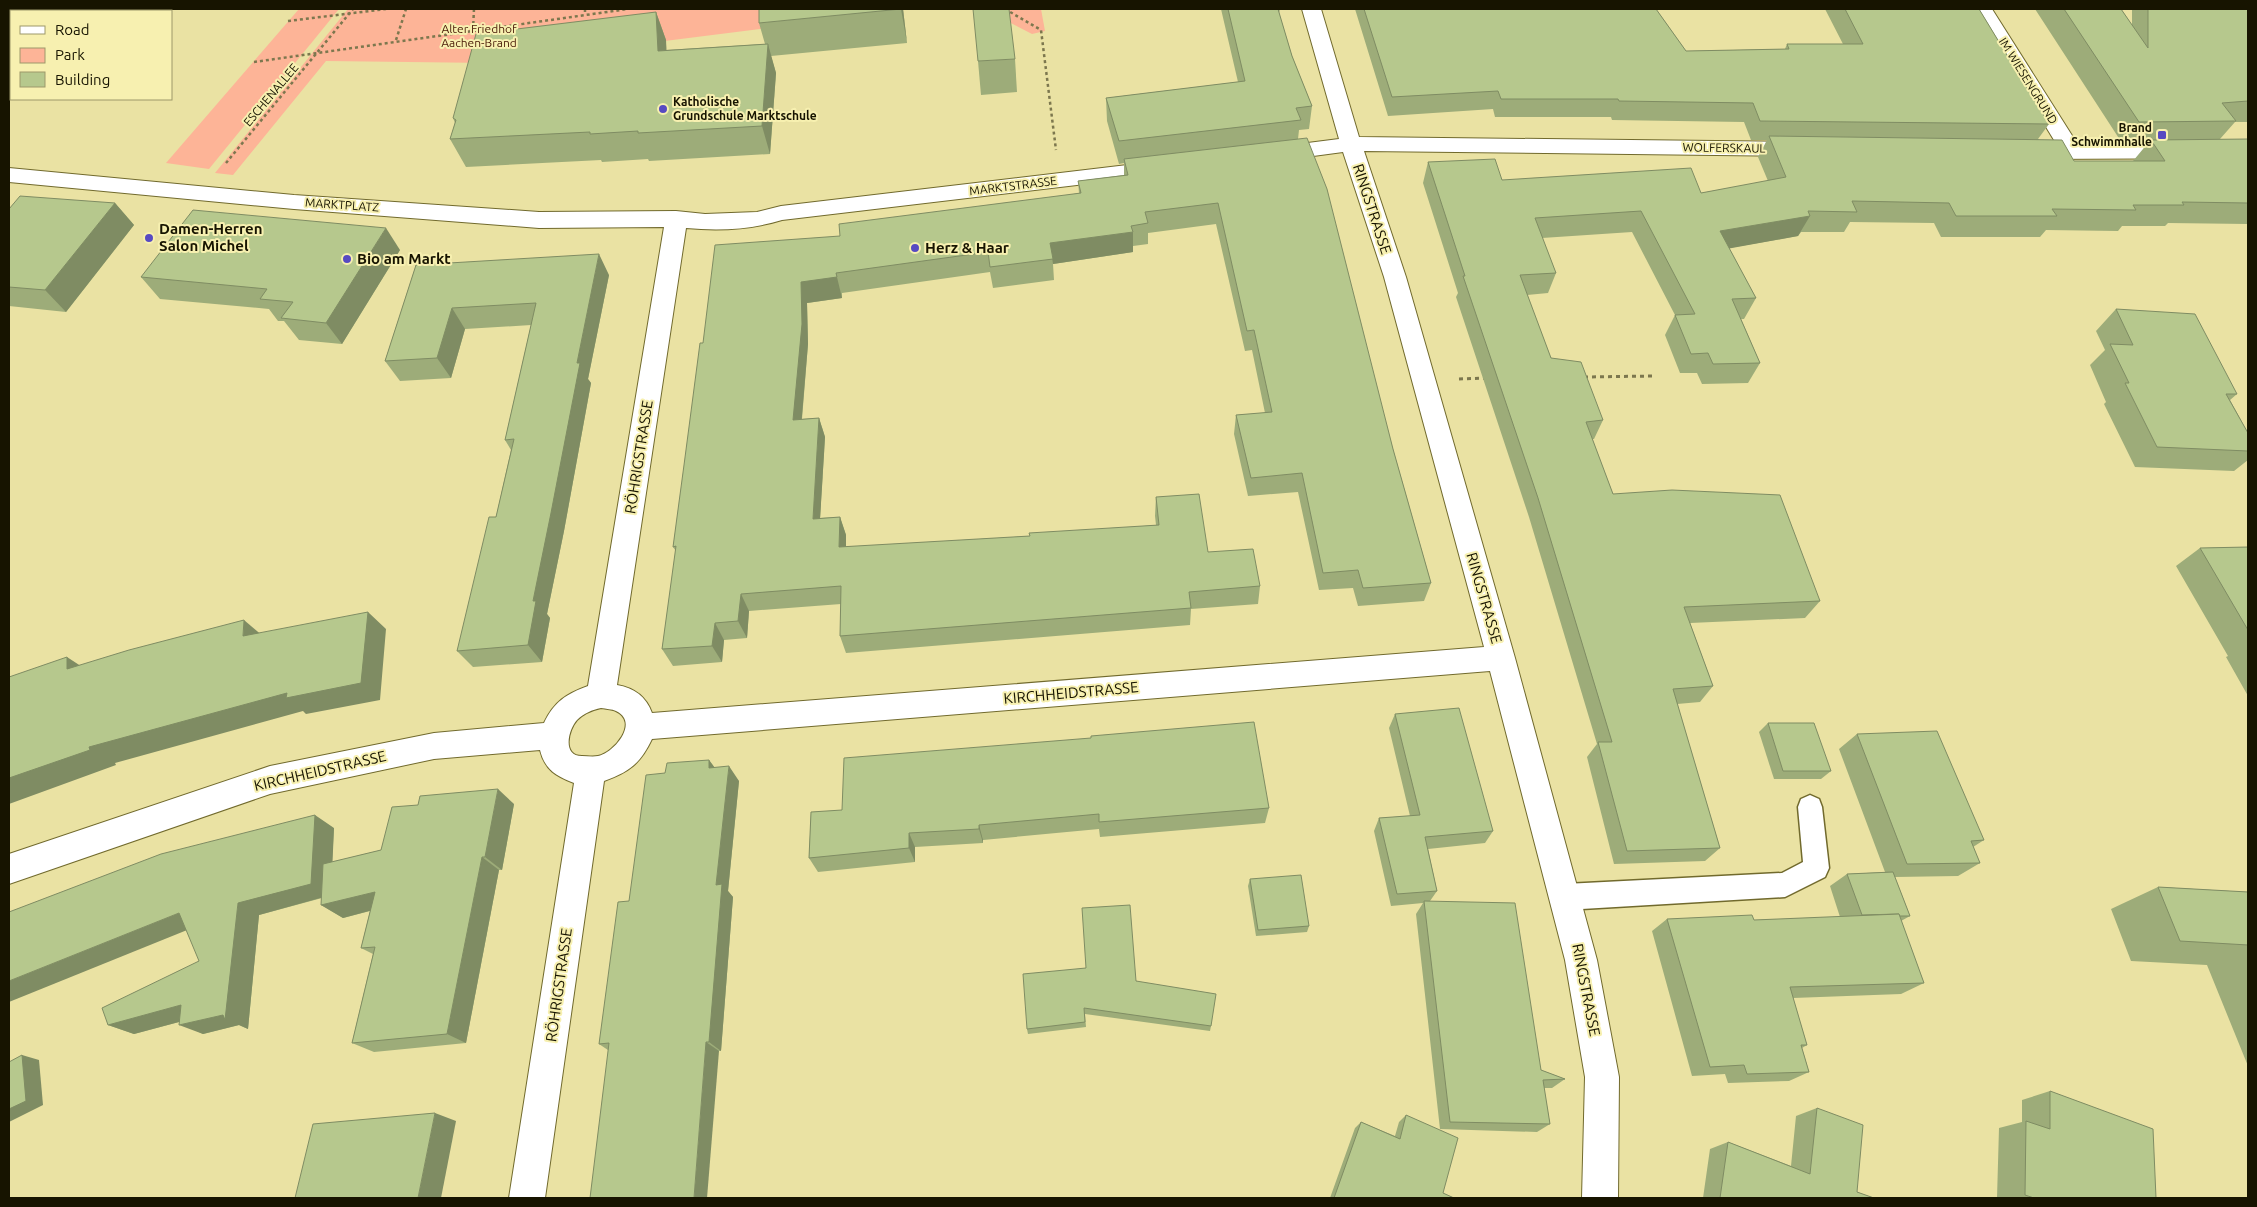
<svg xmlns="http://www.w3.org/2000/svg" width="2257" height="1207" viewBox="0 0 2257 1207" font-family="Ubuntu,sans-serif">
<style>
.green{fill:#fdb497}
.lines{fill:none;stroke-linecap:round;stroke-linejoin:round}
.lane-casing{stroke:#716a2d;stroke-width:3}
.street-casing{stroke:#716a2d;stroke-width:2}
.path-far1{stroke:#7c774e;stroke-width:2.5;stroke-dasharray:3 3;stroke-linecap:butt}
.path{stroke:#7c774e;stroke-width:3;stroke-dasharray:4 4;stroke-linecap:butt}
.lane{fill:#fff;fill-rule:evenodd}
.street{fill:#fff;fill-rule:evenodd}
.wall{fill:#9dac79}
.shaded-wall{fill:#7f8c63}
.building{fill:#b6c88d;stroke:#7f8c63}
.poi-dot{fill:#574ac2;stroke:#f7f0b0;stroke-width:2}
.labels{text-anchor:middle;stroke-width:4;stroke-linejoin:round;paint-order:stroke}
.far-park-label{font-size:12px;fill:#4e200c;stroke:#f7f0b0}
.far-street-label{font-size:12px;fill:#171400;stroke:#f7f0b0}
.far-poi-label{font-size:12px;font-weight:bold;fill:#171400;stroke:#f7f0b0;text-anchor:start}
.street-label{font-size:15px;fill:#171400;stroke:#f7f0b0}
.poi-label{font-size:15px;font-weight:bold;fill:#171400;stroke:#f7f0b0;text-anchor:start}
</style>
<rect width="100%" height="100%" fill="#eae2a3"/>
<!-- green -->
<g class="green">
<polygon points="299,9 339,9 209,169 166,163"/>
<polygon points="348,9 768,9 768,28 490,63 326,61 233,175 215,173"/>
<polygon points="984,9 1041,9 1045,31 1032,34"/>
</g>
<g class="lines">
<!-- lane casing -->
<g class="lane-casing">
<polygon id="lane" points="1810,795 1819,799 1822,807 1829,868 1825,877 1785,897 1565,910 1556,906 1552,897 1556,888 1565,884 1782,873 1803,862 1798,807 1801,799"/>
</g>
<!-- street casing -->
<g class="street-casing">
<g id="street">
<path d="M1302,9H1321L1359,137L1800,142L1807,144L1811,149L1807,154L1800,156L1364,151L1406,277L1515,658L1597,960L1619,1077L1618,1198H1582L1585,1077L1565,960L1490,671L652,739C640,764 629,772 604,781L545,1198H509L574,783C556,776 545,770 540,750L434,759L270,794L9,884V854L270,766L434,733L544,723C554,702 566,694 588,686L664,227L539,228L294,209L9,182V168L294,195L539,212L676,211L705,214L757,212L781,206L1161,161L1169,163L1172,168L1169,173L1161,175L782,220C750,230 718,231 686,228L617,685C634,688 646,696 652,713L1484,647L1384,277L1343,152L1276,161L1269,159L1265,154L1269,149L1276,147L1339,139ZM601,708C606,709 612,709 616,711C640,722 614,753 598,756C593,757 587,756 582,756C562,756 568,730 577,720C584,713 592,710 601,708Z"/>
<polygon points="1974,9 1992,9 2078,145 2248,144 2248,158 2033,159 2026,157 2022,152 2026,147 2057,145"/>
</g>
</g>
<!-- path-far1 -->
<g class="path-far1">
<polyline points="585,9 585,14"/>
<polyline points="1005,9 1041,30 1056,150"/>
<polyline points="288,21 386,9"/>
<polyline points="473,30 474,9"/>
<polyline points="396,40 406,9"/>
<polyline points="254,62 628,9"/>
<polyline points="226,163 353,9"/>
</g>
<!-- path -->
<g class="path">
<polyline points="1584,377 1654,376"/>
<polyline points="1459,379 1488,378"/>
</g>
<!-- lane -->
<use href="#lane" class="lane"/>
<!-- street -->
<use href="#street" class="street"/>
</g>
<!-- wall -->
<g class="wall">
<polygon points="759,9 903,9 907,43 771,56 776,73 770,154 649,161 648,159 602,162 601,160 466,167 450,139 455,123 453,118 656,12 666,40 666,50 765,44 759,23"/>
<polygon points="1221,9 1280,9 1279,13 1292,56 1312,106 1309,129 1299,130 1298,139 1393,449 1431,583 1424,601 1358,606 1353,588 1319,590 1298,492 1248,496 1234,434 1236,415 1265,413 1252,350 1245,351 1216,224 1148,233 1148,244 1133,246 1133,252 1053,264 1054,280 993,288 990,272 842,293 842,298 807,303 808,344 802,419 819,418 825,437 820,518 840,517 846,535 846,547 1030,536 1156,525 1155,516 1156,497 1208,552 1260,586 1258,604 1191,609 1190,625 846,653 840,636 841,604 749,611 747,638 724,640 722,662 673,666 662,649 676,551 673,547 703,343 840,236 1079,193 1078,181 1124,175 1124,163 1119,164 1107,121 1106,98 1238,82"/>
<polygon points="1355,9 1656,9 1686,51 1785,49 1787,44 1843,44 1825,9 1979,9 2049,124 2038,139 2074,161 2134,161 2133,161 2148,143 2122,143 2035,9 2121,9 2132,25 2132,9 2248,9 2248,122 2235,122 2220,139 2248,139 2248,224 2168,223 2165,226 2122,226 2118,231 2046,230 2040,237 1941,237 1934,223 1850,222 1844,232 1801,232 1798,236 1729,248 1756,298 1744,319 1741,319 1760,363 1748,383 1702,384 1697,373 1680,373 1665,335 1675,315 1632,232 1542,238 1556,273 1548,293 1527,295 1551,358 1603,420 1594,439 1592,439 1613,494 1820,601 1805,618 1690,623 1713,686 1700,702 1677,704 1720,848 1705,861 1614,864 1587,757 1597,744 1529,517 1456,297 1458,293 1423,183 1428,162 1502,180 1701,193 1768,181 1758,157 1767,140 1751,140 1744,122 1612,120 1611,117 1495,117 1493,109 1388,116"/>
<polygon points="1015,59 1017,92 981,95 978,61"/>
<polygon points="115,203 134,225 66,312 9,306 9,209"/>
<polygon points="400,250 342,344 299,340 284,321 278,321 269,309 160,299 141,277"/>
<polygon points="416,265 609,275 588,379 591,383 564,531 547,614 550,618 542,662 473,667 457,651 496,517 511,450 505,440 531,325 465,329 451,378 400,381 385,361"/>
<polygon points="2116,309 2237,394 2230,400 2248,433 2248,460 2234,471 2135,467 2104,404 2106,402 2090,365 2105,350 2096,331"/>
<polygon points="2248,547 2248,696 2226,657 2228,656 2176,566 2200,548"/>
<polygon points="1395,714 1493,831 1485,843 1428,849 1437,891 1430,901 1541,1070 1565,1079 1552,1088 1544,1088 1550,1124 1537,1132 1440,1129 1416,914 1423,903 1391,906 1374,831 1379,818 1410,816 1389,728"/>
<polygon points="1768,723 1831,771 1821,779 1774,779 1759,732"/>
<polygon points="1857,734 1984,840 1973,847 1980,863 1958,876 1895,877 1910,916 1901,921 1924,983 1901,994 1793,998 1807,1045 1802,1048 1809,1072 1789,1081 1728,1083 1725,1074 1692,1076 1652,931 1667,919 1754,920 1840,917 1830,886 1847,874 1885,872 1839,749"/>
<polygon points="709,760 715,768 739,781 728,891 733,897 721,1051 608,1050 599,1044 665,773"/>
<polygon points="514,804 502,870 499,870 466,1043 374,1052 352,1043 373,954 361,948 370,911 343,918 321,905 322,898 259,915 248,1029 239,1025 203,1034 179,1022 134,1034 108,1025 199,961 334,828 332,862 381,850"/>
<polygon points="1269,808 1265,823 1100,837 1099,829 983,840 983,843 915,847 915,862 818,872 809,858 811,812"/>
<polygon points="1250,879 1309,926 1307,932 1256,936 1248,886"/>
<polygon points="2158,887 2248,892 2248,1066 2207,965 2131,961 2111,909"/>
<polygon points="1136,981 1211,1026 1210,1031 1085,1014 1086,1027 1028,1034 1027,1029"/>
<polygon points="2050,1091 2156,1198 1997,1198 1999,1128 2022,1122 2022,1100"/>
<polygon points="1817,1108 1857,1192 1874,1198 1703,1198 1710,1149 1728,1142 1791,1166 1796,1116"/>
<polygon points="1406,1115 1443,1193 1454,1198 1330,1198 1355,1128 1361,1122 1395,1136 1399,1122"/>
</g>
<!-- shaded-wall -->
<g class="shaded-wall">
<polygon points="9,9 13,9 14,10 9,14"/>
<polygon points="901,9 903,9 907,43"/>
<polygon points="656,12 666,40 668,79 658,51"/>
<polygon points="768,44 776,73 770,154 762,126"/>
<polygon points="115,203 134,225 66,312 45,290"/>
<polygon points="1810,216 1798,236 1710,252 1720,231"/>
<polygon points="386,228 400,250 342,344 326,323"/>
<polygon points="1133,232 1133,252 1053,264 1050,243"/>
<polygon points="599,254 609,275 588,379 591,383 564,531 547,614 550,618 542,662 528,645 533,601 577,363"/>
<polygon points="836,273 842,298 807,303 808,344 800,439 793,420 801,282"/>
<polygon points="452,308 465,329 451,378 437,358"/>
<polygon points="819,418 825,437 819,537 813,519"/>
<polygon points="840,517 846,535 846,565 839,547"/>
<polygon points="741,594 749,611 747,638 738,621"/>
<polygon points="368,612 386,629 380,700 306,714 303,711 115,763 116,765 9,804 9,778"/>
<polygon points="244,620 264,637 243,636"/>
<polygon points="715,623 724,640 722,662 712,646"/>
<polygon points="67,657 93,674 67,669"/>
<polygon points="709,760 720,775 709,768"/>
<polygon points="729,766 739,781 728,891 733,897 721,1051 709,1042 716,885"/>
<polygon points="498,789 514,804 502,870 485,857"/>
<polygon points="315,815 334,828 331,895 259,915 248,1029 239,1025 203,1034 179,1025 223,1015 238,903"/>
<polygon points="979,825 983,840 983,843 979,829"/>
<polygon points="909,833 915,847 915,862 909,848"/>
<polygon points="482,857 499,870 466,1043 447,1034"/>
<polygon points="375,892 395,904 343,918 321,905"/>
<polygon points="179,913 202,924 9,1002 9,981"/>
<polygon points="181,1005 205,1015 134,1034 108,1025"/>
<polygon points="706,1042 719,1051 707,1198 694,1198"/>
<polygon points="22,1055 39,1060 43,1105 9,1122 9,1109"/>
<polygon points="435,1113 456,1121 441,1198 418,1198"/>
</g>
<!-- building -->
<g class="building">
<polygon points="759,9 901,9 759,23"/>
<polygon points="973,9 1009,9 1015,59 978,61"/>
<polygon points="1228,9 1278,9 1292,56 1312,106 1296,108 1301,120 1119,141 1106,98 1245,81"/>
<polygon points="1364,9 1656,9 1686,51 1789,49 1787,44 1863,44 1845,9 1979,9 2049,124 1760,121 1753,103 1619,101 1618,99 1501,99 1498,91 1392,97"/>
<polygon points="2064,9 2121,9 2148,48 2148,9 2248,9 2248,101 2222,103 2236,121 2139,122"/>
<polygon points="656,12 658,51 768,44 762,126 638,133 638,131 590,134 590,132 450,139 456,120 453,118 476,34"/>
<polygon points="1769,136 2062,140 2074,161 2165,161 2151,140 2248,139 2248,203 2182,202 2184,205 2133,205 2136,210 2052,209 2057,216 1956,216 1949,203 1852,201 1857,212 1808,211 1810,216 1720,231 1756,298 1732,299 1760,363 1713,364 1708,353 1691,354 1675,315 1695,314 1641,211 1535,218 1556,273 1520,275 1551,358 1581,362 1603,420 1586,422 1613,494 1672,490 1780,495 1820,601 1684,607 1713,686 1673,689 1720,848 1627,851 1598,742 1612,742 1538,498 1463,276 1465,276 1428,162 1495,159 1502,180 1691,168 1701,193 1786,177"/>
<polygon points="1307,138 1327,189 1393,449 1431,583 1363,588 1358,570 1323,573 1302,473 1251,478 1236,415 1272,412 1254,330 1247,331 1218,203 1145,212 1148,223 1131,226 1133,232 1050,243 1053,259 990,267 988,252 836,273 837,277 801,282 802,324 793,420 819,418 813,519 840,517 839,547 1030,536 1029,533 1159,525 1156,497 1199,494 1208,552 1253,549 1260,586 1189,592 1191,608 840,636 841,586 741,594 738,621 715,623 712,646 662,649 676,546 673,547 684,465 700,343 703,343 715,245 840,236 839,224 1081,193 1078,181 1128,175 1124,159"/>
<polygon points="20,196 115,203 45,290 9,287 9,209"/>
<polygon points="193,210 386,228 326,323 281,318 293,302 260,299 267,289 141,277"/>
<polygon points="599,254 577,363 580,363 551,513 533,601 536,601 528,645 457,651 489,517 496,517 514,439 505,440 536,303 452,308 437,358 385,361 416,265"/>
<polygon points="2116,309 2195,314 2237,394 2226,394 2248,433 2248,451 2157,447 2125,383 2129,383 2110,344 2133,345"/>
<polygon points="2248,547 2248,630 2200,548"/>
<polygon points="368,612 361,683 286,698 287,693 89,747 90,750 9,778 9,677 67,657 67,669 129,650 244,620 243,636"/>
<polygon points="1459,708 1493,831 1425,837 1437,891 1397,894 1379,818 1420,815 1395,714"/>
<polygon points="1254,722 1269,808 1099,822 1099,814 979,825 979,829 909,833 909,848 809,858 811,812 842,810 844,758 1091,738 1091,736"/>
<polygon points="1768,723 1814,723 1831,771 1783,771"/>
<polygon points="1937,731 1984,840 1971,841 1980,863 1907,864 1857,734"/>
<polygon points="709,760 709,768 729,766 716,885 722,884 709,1042 706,1042 694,1198 590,1198 609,1043 599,1044 618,902 629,901 646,775 665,773 667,763"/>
<polygon points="498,789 485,857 482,857 447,1034 352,1043 375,947 361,948 375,892 321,905 323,864 381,850 392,807 418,805 420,796"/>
<polygon points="315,815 311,884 238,903 225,1020 223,1015 179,1025 181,1005 108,1025 102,1008 199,961 179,913 9,981 9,912 161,854"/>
<polygon points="1893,872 1910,916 1899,916 1899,914 1862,915 1847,874"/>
<polygon points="1301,875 1309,926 1258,930 1250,879"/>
<polygon points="2158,887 2248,892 2248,945 2180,941"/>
<polygon points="1424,901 1515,903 1541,1070 1565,1079 1543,1080 1550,1124 1450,1122"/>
<polygon points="1130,905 1136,981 1216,994 1211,1026 1084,1008 1085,1022 1027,1029 1023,974 1086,968 1082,908"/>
<polygon points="1899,914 1924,983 1790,987 1807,1045 1801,1045 1809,1072 1747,1074 1744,1065 1710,1067 1667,919 1752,915 1754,920"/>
<polygon points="22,1055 26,1101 9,1109 9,1062"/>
<polygon points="2050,1091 2153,1129 2156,1198 2034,1198 2025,1195 2026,1121 2050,1129"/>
<polygon points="1817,1108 1863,1125 1857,1192 1874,1198 1720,1198 1728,1142 1810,1174"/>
<polygon points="435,1113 418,1198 295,1198 313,1124"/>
<polygon points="1406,1115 1458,1138 1443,1193 1454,1198 1334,1198 1361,1122 1400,1139"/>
</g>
<!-- markers -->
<g class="poi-dot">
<circle cx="663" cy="109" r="5"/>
<rect x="2157" y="130" width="10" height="10" rx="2.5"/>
<circle cx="149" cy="238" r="5"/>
<circle cx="915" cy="248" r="5"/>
<circle cx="347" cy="259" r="5"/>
</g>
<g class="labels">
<!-- far-park labels -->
<g class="far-park-label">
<text x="479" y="33">Alter Friedhof<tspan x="479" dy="14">Aachen-Brand</tspan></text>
</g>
<!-- far-street labels -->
<g class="far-street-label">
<text transform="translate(2028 81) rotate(58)" y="4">IM WIESENGRUND</text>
<text transform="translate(271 95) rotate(-50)" y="4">ESCHENALLEE</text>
<text transform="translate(1724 148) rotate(1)" y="4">WOLFERSKAUL</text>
<text transform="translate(1013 186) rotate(-7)" y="4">MARKTSTRASSE</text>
<text transform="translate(342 205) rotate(4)" y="4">MARKTPLATZ</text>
</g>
<!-- far-poi labels -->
<g class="far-poi-label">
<text x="673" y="106">Katholische<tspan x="673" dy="14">Grundschule Marktschule</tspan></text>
<text x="2152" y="132" text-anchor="end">Brand<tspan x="2152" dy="14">Schwimmhalle</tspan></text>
</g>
<!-- street labels -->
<g class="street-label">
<text transform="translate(1372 209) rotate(72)" y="5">RINGSTRASSE</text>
<text transform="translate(639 457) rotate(-81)" y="5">RÖHRIGSTRASSE</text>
<text transform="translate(1484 598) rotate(74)" y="5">RINGSTRASSE</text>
<text transform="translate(1071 693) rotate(-5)" y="5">KIRCHHEIDSTRASSE</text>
<text transform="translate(320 771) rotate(-13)" y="5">KIRCHHEIDSTRASSE</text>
<text transform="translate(559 985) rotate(-82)" y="5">RÖHRIGSTRASSE</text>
<text transform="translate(1586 990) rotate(79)" y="5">RINGSTRASSE</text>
</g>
<!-- poi labels -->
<g class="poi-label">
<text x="159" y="234">Damen-Herren<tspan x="159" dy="17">Salon Michel</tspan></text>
<text x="925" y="253">Herz &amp; Haar</text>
<text x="357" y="264">Bio am Markt</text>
</g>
</g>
<!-- border -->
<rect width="2257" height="1207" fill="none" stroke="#171400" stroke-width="20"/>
<!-- legend -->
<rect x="10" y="10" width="162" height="90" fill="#f7f0b0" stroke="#9d986a"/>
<rect x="20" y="26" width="25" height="8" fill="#ffffff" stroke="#9d986a"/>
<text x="55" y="35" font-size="15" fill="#171400">Road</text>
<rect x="20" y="48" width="25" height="15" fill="#fdb497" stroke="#9d986a"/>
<text x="55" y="60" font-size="15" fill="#171400">Park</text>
<rect x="20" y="72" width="25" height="15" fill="#b6c88d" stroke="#9d986a"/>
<text x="55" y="85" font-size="15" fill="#171400">Building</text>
</svg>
